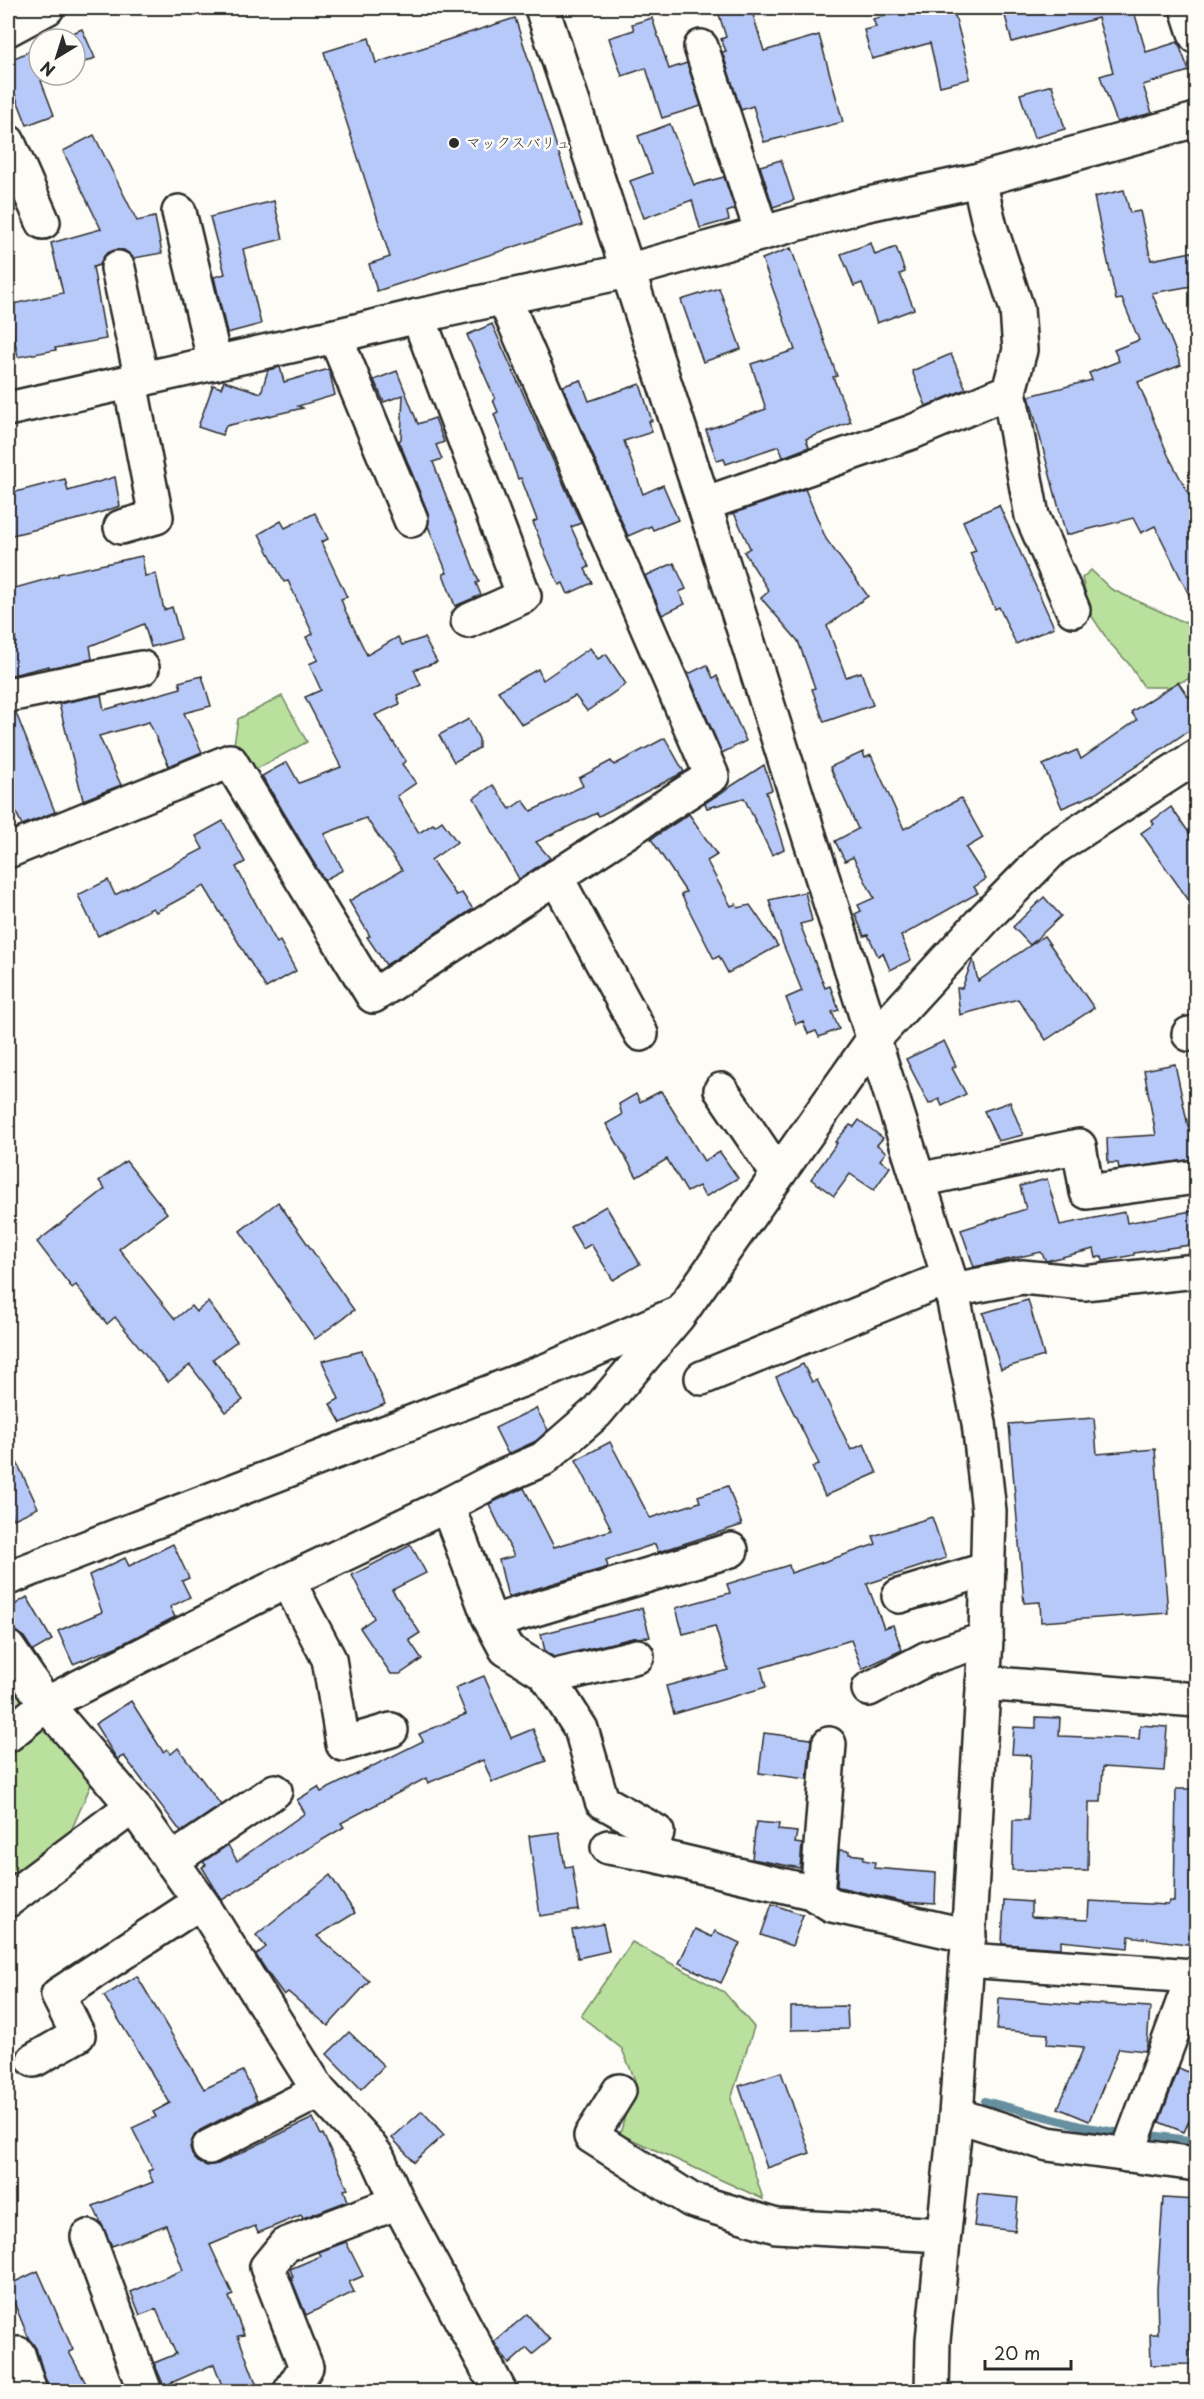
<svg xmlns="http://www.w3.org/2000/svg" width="1204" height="2399" viewBox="0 0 1204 2399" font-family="'Playpen Sans','Klee One',sans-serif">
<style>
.green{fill:#b9e09c;stroke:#728664;stroke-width:1.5}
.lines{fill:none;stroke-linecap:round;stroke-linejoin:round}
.stream{stroke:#668fa0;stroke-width:8}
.building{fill:#b7c9f9;stroke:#2b2b2b;stroke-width:1.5}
.minor-casing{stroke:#2b2b2b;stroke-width:38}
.major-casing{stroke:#2b2b2b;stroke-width:38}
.minor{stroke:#fdfcf7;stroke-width:33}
.major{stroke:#fdfcf7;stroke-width:33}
.poi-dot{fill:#2b2b2b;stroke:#fdfcf7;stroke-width:2}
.labels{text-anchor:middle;stroke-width:5;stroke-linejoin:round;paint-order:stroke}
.poi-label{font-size:15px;fill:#2b2b2b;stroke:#fdfcf7;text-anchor:start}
</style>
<rect width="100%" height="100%" fill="#fdfcf7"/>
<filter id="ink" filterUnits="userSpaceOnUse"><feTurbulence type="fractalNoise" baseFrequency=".0167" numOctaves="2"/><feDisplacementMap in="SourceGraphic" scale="12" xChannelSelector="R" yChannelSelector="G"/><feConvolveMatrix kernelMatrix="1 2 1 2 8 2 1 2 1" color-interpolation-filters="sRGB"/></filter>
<g filter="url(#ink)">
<!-- green -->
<g class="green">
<polygon points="1091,570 1111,589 1195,627 1196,676 1168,687 1144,687 1129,664 1109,642 1091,615 1082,578"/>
<polygon points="282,696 307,742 245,775 233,751 238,719"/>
<polygon points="25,1683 96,1773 64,1847 8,1889 8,1685"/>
<polygon points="632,1942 724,1992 754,2027 731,2099 763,2199 620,2134 635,2080 622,2049 581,2016"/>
</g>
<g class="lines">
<!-- stream -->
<g class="stream">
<polyline points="985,2101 1081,2126 1127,2134"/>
<polyline points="1143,2134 1196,2141"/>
</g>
</g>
<!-- building -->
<g class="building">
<polygon points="717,8 751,8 764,51 819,35 843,122 764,142 753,106 741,110 722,52 726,51 721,39 726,37"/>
<polygon points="918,8 953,8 969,69 969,79 940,86 930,43 872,59 864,30 876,27 873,19"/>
<polygon points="1003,8 1133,8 1146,52 1178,42 1189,71 1143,85 1152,113 1117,122 1100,76 1113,72 1098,18 1012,42"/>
<polygon points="515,18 582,225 377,291 369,264 390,257 324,52 369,38 376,63"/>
<polygon points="652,18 669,69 687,63 701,106 662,118 646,68 622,76 609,38 634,30 632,24"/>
<polygon points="82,29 95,58 75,66 75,39 58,39"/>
<polygon points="39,47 39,75 55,75 41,81 54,115 27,125 8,77 8,61"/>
<polygon points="1052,85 1065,129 1034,138 1020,94"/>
<polygon points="670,124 694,185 724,177 735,209 727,212 729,220 700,228 692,200 644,218 630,181 652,173 638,136"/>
<polygon points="94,135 137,221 155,217 162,253 134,258 124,250 115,250 105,255 100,265 93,267 106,339 55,348 56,350 18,357 8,305 63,293 51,243 101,229 63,151"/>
<polygon points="781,160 794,200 773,207 760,166"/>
<polygon points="1124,190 1130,213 1140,211 1151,260 1197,251 1197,285 1152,293 1181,365 1138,382 1168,455 1197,510 1197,611 1155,526 1141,533 1133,518 1066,535 1029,396 1092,380 1089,373 1119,361 1114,350 1139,340 1122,299 1116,300 1094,197"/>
<polygon points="274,201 283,239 243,249 261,324 227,333 214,277 225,274 210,217"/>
<polygon points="871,243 875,255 896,247 905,272 900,274 914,309 877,323 862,283 854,286 841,254"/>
<polygon points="791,248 837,376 833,377 851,422 806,439 809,447 783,457 779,446 726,464 724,459 717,461 706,430 766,409 751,364 795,350 762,259"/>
<polygon points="719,288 741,349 703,362 681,300"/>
<polygon points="492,324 581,523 571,527 589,567 585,569 592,583 568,594 563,583 559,585 545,553 533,522 537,520 521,478 518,479 494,414 498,412 493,400 495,399 467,335"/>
<polygon points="951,354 966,389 926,406 912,371"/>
<polygon points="280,367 284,382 329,369 335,395 298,406 303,408 226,426 222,435 198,427 213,385 221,388 224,381 261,393 268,370"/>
<polygon points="397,371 418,424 435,418 444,442 436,445 442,459 433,462 479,582 476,583 481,595 455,606 443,574 447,573 428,526 428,513 399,441 401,439 403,395 384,402 374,380"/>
<polygon points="581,380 589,401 640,384 652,421 649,421 652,432 624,441 643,494 663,485 678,520 653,530 651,526 628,536 563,386"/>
<polygon points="115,477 120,506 87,517 8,536 8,494 65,479 68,491"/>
<polygon points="805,489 826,539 868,596 827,626 846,677 861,672 873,705 824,722 812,689 815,688 798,641 761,598 769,591 744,552 750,548 734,513"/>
<polygon points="999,505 1054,627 1016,644 999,607 995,609 970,553 976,551 963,521"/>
<polygon points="315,513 328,539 321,542 347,597 341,599 345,610 367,655 398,637 402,645 424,638 437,662 414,670 421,685 397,695 400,704 375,715 406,761 402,764 416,783 397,796 419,833 433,824 435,826 442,821 457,842 431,860 456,895 462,893 473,909 386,965 367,937 370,936 349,901 402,870 366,818 324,834 343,870 324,880 262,776 287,762 299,783 341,767 305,697 321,690 309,664 318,660 306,637 313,634 288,581 284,582 259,534 281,521 285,528"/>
<polygon points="142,556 145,576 156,574 164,610 172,607 181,639 151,647 144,624 90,646 92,659 49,668 49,666 8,676 8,645 16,643 8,601 8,590 58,576 58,574"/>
<polygon points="674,563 686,589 679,592 685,604 662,615 645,576"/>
<polygon points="590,648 598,659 606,654 626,684 587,711 575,696 522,725 498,691 538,669 543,680"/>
<polygon points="707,665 713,678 717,676 746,741 722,753 688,674"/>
<polygon points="202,676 211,706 184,713 202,752 169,766 149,722 99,736 121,785 83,800 59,704 101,695 104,710 181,688 179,682"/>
<polygon points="1178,682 1188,697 1197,691 1197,725 1095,794 1062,808 1043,765 1077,750 1081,759 1137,720 1131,712"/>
<polygon points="8,713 16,713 55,812 22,825 8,795"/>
<polygon points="469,719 479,739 479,748 454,762 439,735"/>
<polygon points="665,738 684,772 599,816 597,813 536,842 550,858 519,879 474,798 493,785 510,809 523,800 531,811 583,786 579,778 611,761 614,765"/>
<polygon points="863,752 865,758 871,755 904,829 961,798 983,838 966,848 986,879 974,887 978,893 901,936 911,960 890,970 883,953 878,956 868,935 864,936 855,914 861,911 858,905 874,898 853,857 845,861 835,841 858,829 830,767"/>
<polygon points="764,765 772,790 766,792 784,849 772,855 744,798 707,808 705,803"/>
<polygon points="1171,807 1197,844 1197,912 1141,833 1154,824 1152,821"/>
<polygon points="689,814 717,855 707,861 731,906 736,904 738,908 750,905 778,946 728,973 719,956 714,959 681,894 686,892 651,839"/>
<polygon points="223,821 245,862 236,867 277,943 280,941 296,971 266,988 204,886 156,912 153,908 98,936 78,895 108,880 115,895 203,849 196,836"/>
<polygon points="805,892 812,921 800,924 825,988 830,986 839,1010 832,1012 839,1029 819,1037 816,1031 808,1034 803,1021 796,1024 786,998 802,991 783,944 769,900"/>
<polygon points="1044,897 1061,916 1030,945 1013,927"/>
<polygon points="1044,936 1094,1008 1046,1040 1018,999 960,1015 957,988 962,988 973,959 978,981"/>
<polygon points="944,1041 956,1066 952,1068 966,1094 942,1106 939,1099 929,1104 906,1059"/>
<polygon points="1175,1064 1188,1126 1197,1125 1197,1159 1119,1169 1118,1163 1108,1163 1107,1138 1156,1135 1144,1070"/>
<polygon points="661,1091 704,1161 720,1152 738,1178 705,1197 699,1186 687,1192 667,1159 637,1177 606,1124 622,1115 619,1104 636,1094 640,1102"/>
<polygon points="1010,1102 1023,1135 998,1141 984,1111"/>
<polygon points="859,1120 883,1138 877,1145 886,1152 880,1160 890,1167 874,1190 850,1174 834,1196 811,1179 837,1143 835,1142 850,1125 854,1127"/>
<polygon points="126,1161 167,1213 119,1249 175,1319 191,1306 196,1312 208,1302 237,1341 213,1359 243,1400 226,1412 190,1365 168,1382 115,1317 107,1324 76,1285 72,1288 37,1242 105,1189 99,1181"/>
<polygon points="1047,1179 1060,1225 1125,1212 1127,1223 1197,1210 1197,1244 1134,1253 1134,1255 1103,1261 1102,1256 1096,1258 1094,1249 1046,1261 1041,1252 974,1267 961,1230 1026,1209 1020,1186"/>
<polygon points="278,1202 354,1310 315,1339 240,1231"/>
<polygon points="606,1206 640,1264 613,1280 591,1244 583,1249 570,1227"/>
<polygon points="1028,1300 1044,1356 1001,1369 983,1313"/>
<polygon points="362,1351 385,1404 341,1423 330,1404 339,1399 322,1361"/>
<polygon points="803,1364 812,1382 817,1380 851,1450 864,1444 877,1473 825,1496 812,1467 819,1464 776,1377"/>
<polygon points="536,1408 548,1430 536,1441 508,1454 495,1428"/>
<polygon points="1094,1418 1097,1454 1155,1449 1168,1613 1041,1622 1040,1602 1024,1603 1009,1424"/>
<polygon points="610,1442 650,1518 700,1502 698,1496 728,1486 742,1525 658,1552 655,1544 606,1560 608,1567 508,1597 499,1560 514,1556 489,1504 524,1488 554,1547 612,1530 576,1460"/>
<polygon points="8,1443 38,1508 14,1519 8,1505"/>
<polygon points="932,1517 946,1558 867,1584 884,1628 893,1625 902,1650 862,1669 851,1640 761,1668 766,1687 674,1714 666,1686 728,1670 715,1626 683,1634 676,1608 730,1593 727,1584 789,1565 791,1573 876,1544 873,1536"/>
<polygon points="173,1544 189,1578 182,1581 190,1597 170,1607 175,1617 118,1646 73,1664 58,1631 102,1612 89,1575 125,1558 129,1566"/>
<polygon points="411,1545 426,1573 392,1590 420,1633 409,1640 422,1659 400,1674 391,1674 360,1628 374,1618 352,1575"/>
<polygon points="27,1597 52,1640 33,1651 24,1637 13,1630 8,1622 8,1609"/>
<polygon points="642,1608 650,1637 633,1638 554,1657 545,1651 541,1634"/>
<polygon points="484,1676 511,1738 533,1729 546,1761 492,1782 483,1760 428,1783 426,1778 341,1823 344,1827 222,1900 202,1867 206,1865 203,1862 228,1845 237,1861 305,1813 297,1800 318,1787 321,1792 423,1741 419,1734 466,1714 455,1688"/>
<polygon points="131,1701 163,1752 167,1749 171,1754 178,1748 221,1805 181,1832 124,1756 117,1759 95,1724"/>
<polygon points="1036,1717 1060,1718 1059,1736 1139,1739 1140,1725 1167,1727 1164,1771 1103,1767 1101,1802 1089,1802 1088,1871 1012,1870 1013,1820 1028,1820 1031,1755 1012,1754 1014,1727 1036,1728"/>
<polygon points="764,1733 811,1739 807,1779 759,1773"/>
<polygon points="1176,1789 1197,1789 1197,1919 1193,1945 1129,1936 1128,1948 1061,1941 1061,1948 1002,1944 1004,1900 1031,1902 1031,1917 1088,1920 1089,1901 1168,1905 1169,1901 1174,1902"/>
<polygon points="756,1822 779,1824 778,1830 797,1832 795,1843 802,1844 800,1868 752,1859"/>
<polygon points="559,1832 565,1867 572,1866 579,1910 540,1916 529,1836"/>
<polygon points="839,1850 849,1851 849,1854 864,1856 863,1860 875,1862 874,1868 936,1873 935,1904 904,1902 839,1887 837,1886"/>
<polygon points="330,1875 355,1913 317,1936 369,1981 328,2026 288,1992 284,1995 270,1976 256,1955 266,1947 256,1935"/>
<polygon points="772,1904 803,1915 792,1946 761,1935"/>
<polygon points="603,1924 609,1951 578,1958 572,1930"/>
<polygon points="695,1929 712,1937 715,1931 740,1943 721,1983 679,1963"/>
<polygon points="137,1976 204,2089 243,2071 257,2101 200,2130 194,2136 190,2147 192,2155 198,2162 207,2166 218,2164 313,2118 321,2135 323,2134 348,2189 344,2190 348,2201 345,2202 303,2218 301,2215 258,2233 255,2226 210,2245 233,2295 229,2297 244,2335 238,2336 259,2391 224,2391 214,2364 164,2386 154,2363 176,2354 156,2309 140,2315 131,2292 183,2270 166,2225 112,2246 93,2206 153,2182 148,2171 153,2169 132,2128 156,2117 153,2112 170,2103 104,1996"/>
<polygon points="999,1998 1079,2005 1079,2003 1150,2007 1147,2045 1145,2051 1119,2048 1089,2121 1058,2108 1084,2047 1047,2044 1048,2034 997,2030"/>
<polygon points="847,2006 848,2029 791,2030 791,2007"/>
<polygon points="349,2032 384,2066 361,2089 327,2054"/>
<polygon points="1179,2068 1197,2076 1197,2103 1184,2132 1159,2122"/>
<polygon points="781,2072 810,2153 767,2168 739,2086"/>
<polygon points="422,2111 444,2135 414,2162 392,2138"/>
<polygon points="978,2194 1018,2198 1015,2231 974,2226"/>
<polygon points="1163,2198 1197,2200 1197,2319 1190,2319 1191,2364 1151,2365 1150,2334 1158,2334 1157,2289"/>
<polygon points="346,2242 363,2276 349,2282 354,2292 306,2315 291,2278 293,2277 290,2269 321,2256 319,2252"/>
<polygon points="38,2271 73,2350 69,2352 90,2391 52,2391 45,2378 36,2348 29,2339 8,2288 8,2285"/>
<polygon points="527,2314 550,2340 533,2354 527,2348 509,2364 494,2342"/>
</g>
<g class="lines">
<!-- minor casing -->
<g class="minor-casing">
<g id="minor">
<polyline points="542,8 704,504 949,1277 979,1423 989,1511 986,1639 967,1960 956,2115 933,2340 932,2392"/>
<polyline points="1187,8 1196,36"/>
<polyline points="701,47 762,233"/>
<polyline points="8,142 43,222"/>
<polyline points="979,180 990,227 1017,309 1020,350 1009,391 1032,516 1073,610"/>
<polyline points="179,212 215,363"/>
<polyline points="118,268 142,380"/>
<polyline points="418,316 524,596 468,621"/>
<polyline points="335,336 411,520"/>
<polyline points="8,409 335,336 418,316 627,271 864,205 979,180 1196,120"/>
<polyline points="704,504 912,432 1009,391"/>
<polyline points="121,527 156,517 130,382"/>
<polyline points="8,695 142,668"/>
<polyline points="8,851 230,761 373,996 712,776 504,298"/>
<polyline points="556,877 641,1034"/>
<polyline points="1189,1034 1196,1033"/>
<polyline points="721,1090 778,1174"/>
<polyline points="919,1180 1079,1146 1087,1192 1196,1177"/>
<polyline points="953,1290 1022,1277 1084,1283 1196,1271"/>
<polyline points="702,1378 949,1277"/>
<polyline points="447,1505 489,1617 506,1649 546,1674 581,1729 602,1801 657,1832 649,1854 811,1892 832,1905 969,1936"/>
<polyline points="8,1578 550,1369 681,1312 873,1040 986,917 1054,848 1196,757"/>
<polyline points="288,1581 329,1659 343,1744 391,1730"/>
<polyline points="899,1596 988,1569"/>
<polyline points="492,1622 731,1550"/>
<polyline points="8,1648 46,1704 133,1806 204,1907 319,2091 366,2142 378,2158 398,2202 500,2392"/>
<polyline points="548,1678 637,1656"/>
<polyline points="983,1683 1196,1700"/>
<polyline points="869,1689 926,1659 986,1639"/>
<polyline points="8,1735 46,1704 279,1585 447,1505 495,1480 543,1459 596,1413 678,1316"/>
<polyline points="608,1847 649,1854"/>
<polyline points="171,1861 275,1791"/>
<polyline points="817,1896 829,1744"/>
<polyline points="8,1900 133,1806"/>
<polyline points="967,1960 1193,1976 1127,2155"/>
<polyline points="34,2060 78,2035 58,1995 200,1902"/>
<polyline points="619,2091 591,2136 691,2200 776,2226 943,2235"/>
<polyline points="956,2115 1048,2144 1196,2164"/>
<polyline points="209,2147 319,2091"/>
<polyline points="88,2237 145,2392"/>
<polyline points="18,2354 30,2392"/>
<polyline points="290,2392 306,2367 267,2267 285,2245 398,2202"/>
</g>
</g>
<!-- major casing -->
<g class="major-casing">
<polyline id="major" points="8,29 47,8"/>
</g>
<!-- minor -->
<use href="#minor" class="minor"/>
<!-- major -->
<use href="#major" class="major"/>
</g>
</g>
<!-- markers -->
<circle class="poi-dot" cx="454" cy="143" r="6"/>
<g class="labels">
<!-- poi labels -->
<g class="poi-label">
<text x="466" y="148">マックスバリュ</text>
</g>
</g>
<!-- margin -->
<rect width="1204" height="2399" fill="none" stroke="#fdfcf7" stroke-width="30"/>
<rect x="15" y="15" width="1174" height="2369" fill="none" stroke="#2b2b2b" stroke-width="2" filter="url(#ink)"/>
<!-- north arrow -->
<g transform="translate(57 57) rotate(218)"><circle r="28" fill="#fdfcf7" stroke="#a9a8a5" stroke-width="1.5"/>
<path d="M0-4.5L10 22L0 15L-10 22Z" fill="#2b2b2b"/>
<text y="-9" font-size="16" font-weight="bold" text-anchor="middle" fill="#2b2b2b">N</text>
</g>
<!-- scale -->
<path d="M985 2360v9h86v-9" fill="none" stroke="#2b2b2b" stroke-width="3"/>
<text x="994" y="2360" font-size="18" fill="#2b2b2b" stroke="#fdfcf7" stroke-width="4.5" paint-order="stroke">20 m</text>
</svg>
